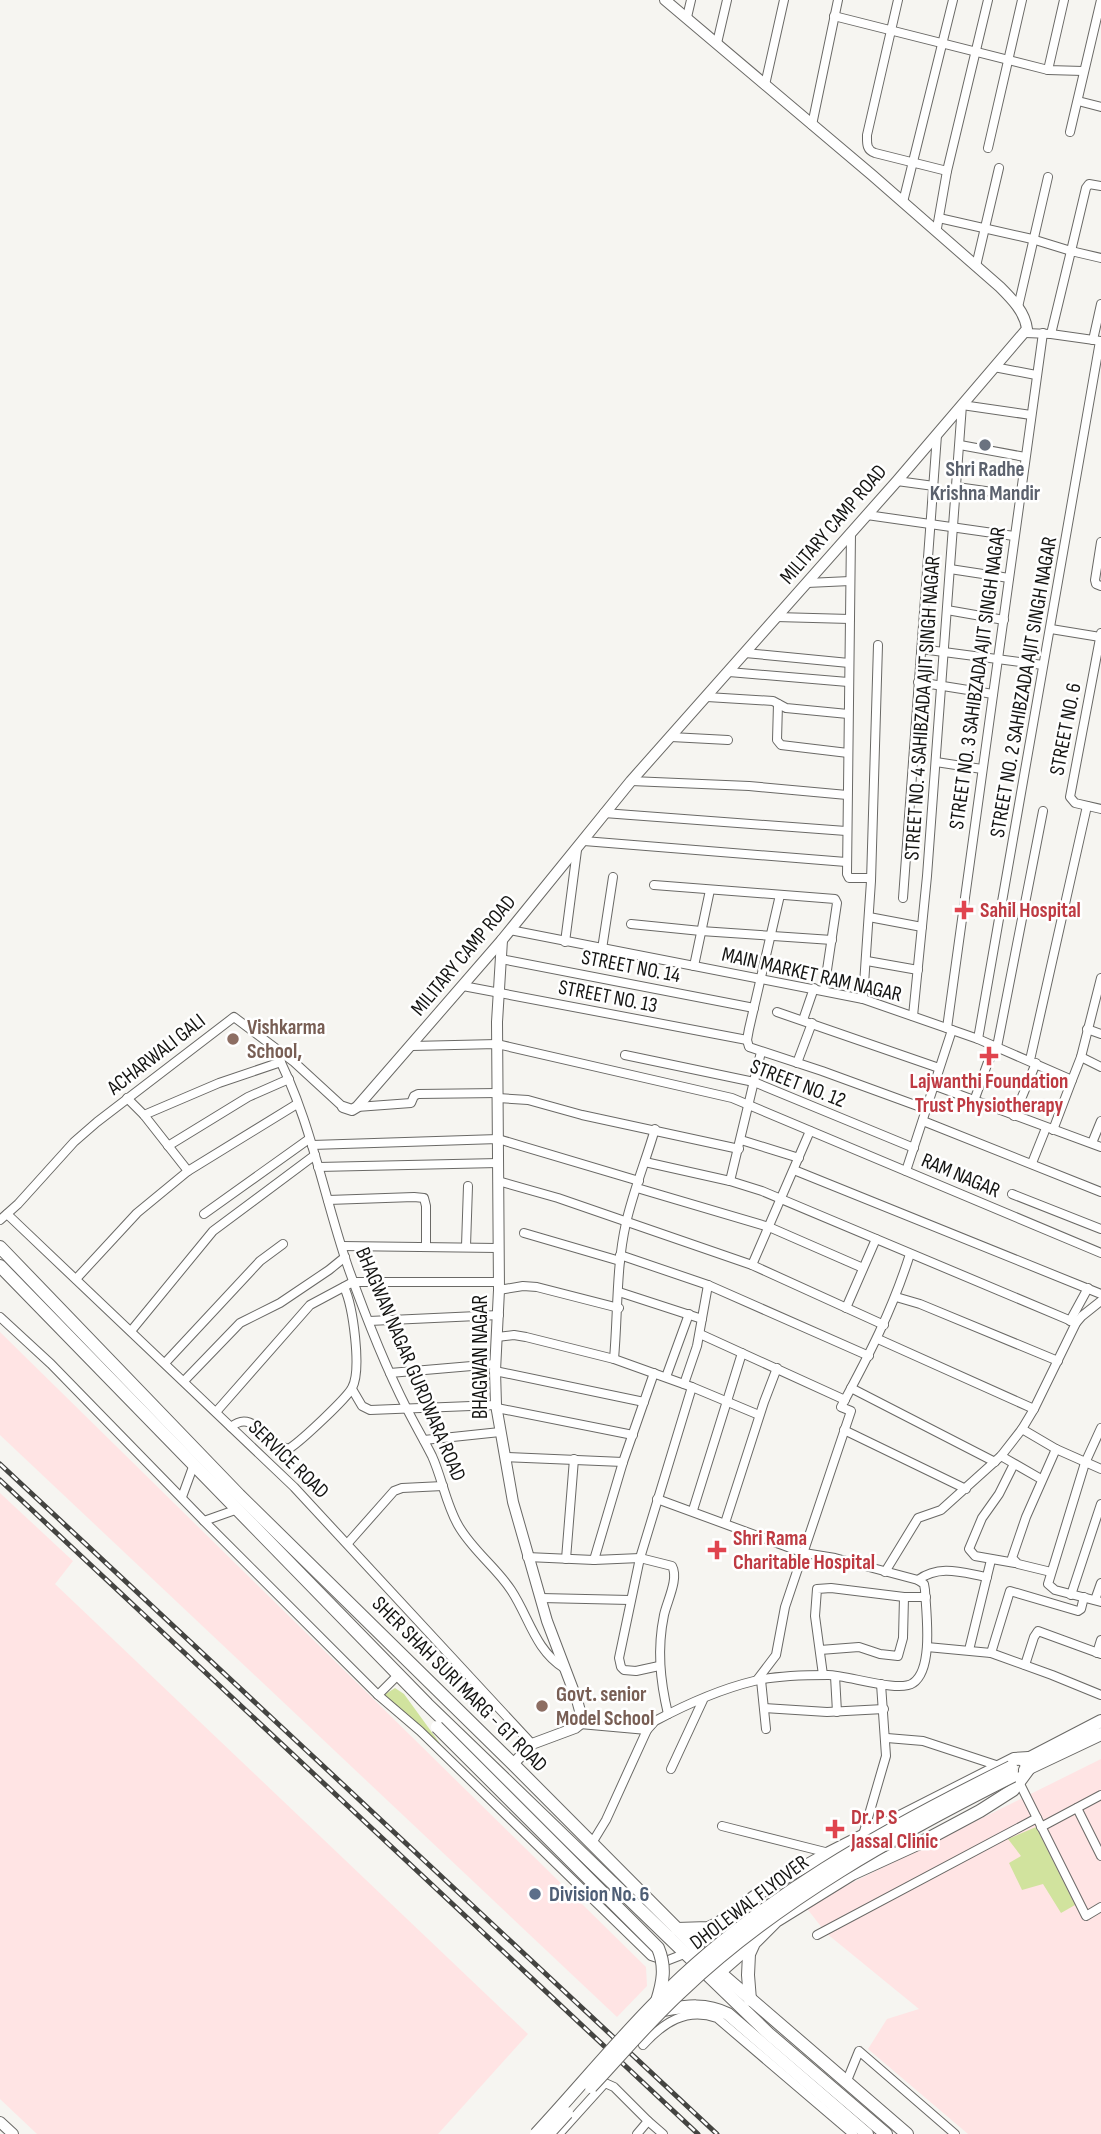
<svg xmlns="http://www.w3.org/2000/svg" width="1101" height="2134" viewBox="0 0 1101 2134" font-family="'Sofia Sans Condensed',sans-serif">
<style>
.industrial{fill:#ffe4e4}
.green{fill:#d1e39e}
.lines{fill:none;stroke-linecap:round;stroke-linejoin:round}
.street-casing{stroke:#6a6966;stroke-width:10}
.secondary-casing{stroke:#6a6966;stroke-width:12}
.primary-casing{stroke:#6a6966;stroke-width:14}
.street{stroke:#fff;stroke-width:8}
.secondary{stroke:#fff;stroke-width:10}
.primary{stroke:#fff;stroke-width:12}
.rail-casing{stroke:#444441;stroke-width:5}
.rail{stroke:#fff;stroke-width:2.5;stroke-dasharray:8;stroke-linecap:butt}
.primary-bridge-casing{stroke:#6a6966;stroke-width:14;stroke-linecap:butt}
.primary-bridge{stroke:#fff;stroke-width:12}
.worship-dot{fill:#6b7280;stroke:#fff;stroke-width:2.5}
.health-dot{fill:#e0444e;stroke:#fff;stroke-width:2.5}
.education-dot{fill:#8d6e63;stroke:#fff;stroke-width:2.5}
.service-dot{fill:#5c6f8a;stroke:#fff;stroke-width:2.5}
.labels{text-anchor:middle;stroke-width:5;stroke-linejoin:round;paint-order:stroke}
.worship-label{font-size:21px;font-weight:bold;fill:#5b616d;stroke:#fff}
.street-label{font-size:21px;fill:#151513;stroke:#fff}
.health-label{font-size:21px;font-weight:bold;fill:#be3a42;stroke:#fff;text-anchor:start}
.education-label{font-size:21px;font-weight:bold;fill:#785e54;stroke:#fff;text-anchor:start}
.service-label{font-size:21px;font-weight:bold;fill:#4e5e75;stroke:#fff;text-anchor:start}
</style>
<rect width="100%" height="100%" fill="#f6f5f1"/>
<!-- industrial -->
<g class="industrial">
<polygon points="0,1332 646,1967 647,1986 617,2017 0,1435"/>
<polygon points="0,1493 73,1561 55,1584 528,2034 438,2134 37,2134 0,2099"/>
<polygon points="1101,1759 1101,2134 968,2134 868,2049 887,2019 919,2009 826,1933 805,1906"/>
</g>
<!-- green -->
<g class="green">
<polygon points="395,1688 404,1694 444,1749 387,1703 384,1695"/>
<polygon points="1036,1827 1075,1905 1061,1913 1043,1884 1022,1890 1009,1863 1021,1856 1008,1839"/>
</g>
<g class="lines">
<!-- street casing -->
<g class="street-casing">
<g id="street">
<path d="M898,0L867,135C867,143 866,150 875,153L947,171"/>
<polyline points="834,16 1048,70 1083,71"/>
<polyline points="687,17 691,0"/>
<polyline points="717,43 727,0"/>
<polyline points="1048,70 1064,0"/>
<polyline points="765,85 784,0"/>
<polyline points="1078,101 1101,107"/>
<polyline points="812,125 838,0"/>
<polyline points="1070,132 1101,0"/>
<polyline points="988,148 1022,0"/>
<polyline points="903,202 953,0"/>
<polyline points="939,218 1032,239 1071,251 1086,188 1089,184 1101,186"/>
<polyline points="937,228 947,171 988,0"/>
<polyline points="976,266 999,168"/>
<polyline points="1018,307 1048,177"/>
<polyline points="1025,333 1051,334 1101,341"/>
<polyline points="1051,334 1071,251 1101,258"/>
<polyline points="1093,340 1101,304"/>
<polyline points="994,367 1036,375"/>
<polyline points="962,405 1031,415"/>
<polyline points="960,445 1025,457"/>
<polyline points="897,481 934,486"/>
<polyline points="957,487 1021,496"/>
<polyline points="867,515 1014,536"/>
<polyline points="851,533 847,874 849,878 871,878"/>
<polyline points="1101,542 1095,580 1096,584 1101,586"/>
<polyline points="950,569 1009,578"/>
<polyline points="807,583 850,581"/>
<polyline points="947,610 1004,620"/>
<polyline points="776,617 850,619"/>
<polyline points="1051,629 1100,637"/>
<polyline points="1101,633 1070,797 1075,803 1101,809"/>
<polyline points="921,649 1043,665"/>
<polyline points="745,653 849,663"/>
<polyline points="729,672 848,682"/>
<polyline points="918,682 993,694"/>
<polyline points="707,697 773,701 786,708 848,714"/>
<polyline points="778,704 777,740 781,745 848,753"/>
<polyline points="671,737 728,740"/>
<polyline points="936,762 982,769"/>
<polyline points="631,781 749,786 847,795"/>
<polyline points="604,813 846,831"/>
<polyline points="584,841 846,862"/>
<polyline points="654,885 835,899 837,903 824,990"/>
<polyline points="780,895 749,1029 747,1040 749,1047 822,1071 926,1109"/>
<polyline points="903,898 937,435"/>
<polyline points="869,917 922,927"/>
<polyline points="631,924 701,931 832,940"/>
<polyline points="510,930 863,999 978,1039 1072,1080 1081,1057 1101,978"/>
<polyline points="565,942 577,850"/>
<polyline points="602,949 613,877"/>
<polyline points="501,959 754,1008"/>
<polyline points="867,961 918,970"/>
<polyline points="694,966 710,890"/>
<polyline points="463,986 747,1040"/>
<polyline points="863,999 871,881 878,645"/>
<polyline points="777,1012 939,1068"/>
<polyline points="913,1016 927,876 962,405"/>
<polyline points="803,1020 814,988"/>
<polyline points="947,1028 1043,333"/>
<polyline points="1087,1029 1101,1034"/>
<polyline points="978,1039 1100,341"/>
<polyline points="412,1046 497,1044 732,1098 1101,1253"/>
<path d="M273,1047C310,1115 323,1194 348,1267C365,1315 384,1364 407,1409C415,1425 424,1440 432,1456C442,1478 446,1504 458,1525C472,1550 496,1567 511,1590C529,1617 535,1650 564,1668"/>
<polyline points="625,1055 754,1082 914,1148"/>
<polyline points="1081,1057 1101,1067"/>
<polyline points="1030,1060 1087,806"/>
<polyline points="797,1063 812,1023"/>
<polyline points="933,1085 1101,1147"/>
<polyline points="127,1098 144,1115 188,1171"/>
<polyline points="498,1098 528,1100 582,1115 739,1149"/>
<polyline points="974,1101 988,1062 997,1047 1043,811"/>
<polyline points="357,1107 411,1103 414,1096 418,1094 498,1093"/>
<polyline points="144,1115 219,1083 281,1062"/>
<polyline points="1014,1116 1036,1063"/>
<polyline points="923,1121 1101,1192"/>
<polyline points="1053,1130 1072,1080"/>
<polyline points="741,1140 799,1158"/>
<polyline points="1092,1143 1101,1121"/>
<polyline points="312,1145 498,1139 639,1181"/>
<polyline points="168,1146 248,1097 289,1079"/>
<polyline points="645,1162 730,1181 762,1191 1076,1323"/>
<polyline points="1032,1163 1046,1128"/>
<polyline points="318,1167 498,1163"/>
<polyline points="794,1170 1101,1294"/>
<polyline points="906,1171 952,1030"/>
<polyline points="498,1181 558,1198 752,1265 884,1325"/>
<polyline points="730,1181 761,1052"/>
<polyline points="637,1188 769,1227 863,1268"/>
<polyline points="1012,1194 1101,1229"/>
<polyline points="328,1200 414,1197 424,1198 426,1206 426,1246"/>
<polyline points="7,1214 294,1487 532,1744"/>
<polyline points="204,1214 309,1139"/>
<polyline points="0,1220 18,1204 74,1142 97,1122 234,1017 294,1062 343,1107"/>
<polyline points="524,1233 620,1261"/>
<polyline points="342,1246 497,1248"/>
<polyline points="466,1246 468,1186"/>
<polyline points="620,1255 708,1285 869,1356"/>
<polyline points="752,1265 810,1131"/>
<polyline points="76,1279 137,1213 188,1171 297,1104"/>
<polyline points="499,1290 523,1286 537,1287 619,1308"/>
<polyline points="619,1292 702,1319"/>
<polyline points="896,1297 920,1304 1058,1361"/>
<polyline points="846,1308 876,1239"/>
<polyline points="0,1317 51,1364 204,1521"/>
<polyline points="369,1321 499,1315"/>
<polyline points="1070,1321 1088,1288"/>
<polyline points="131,1331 213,1231 315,1155"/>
<polyline points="700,1334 845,1400"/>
<polyline points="497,1337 514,1335 526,1337 614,1359 692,1387 759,1415"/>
<polyline points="878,1339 1034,1409"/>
<path d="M614,1359C618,1314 616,1267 626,1223C633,1192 646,1160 655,1129"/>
<polyline points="165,1363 260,1261 283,1244"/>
<polyline points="495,1371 644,1402"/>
<polyline points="390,1373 495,1364"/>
<polyline points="666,1377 689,1314"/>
<polyline points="184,1381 240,1323 280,1303 329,1270 345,1257"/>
<polyline points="684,1384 697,1346 708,1285"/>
<polyline points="851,1388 995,1462"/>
<polyline points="352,1389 362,1406 370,1410 496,1405"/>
<polyline points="497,1408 633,1435"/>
<polyline points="216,1412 310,1305 353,1282 499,1282"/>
<path d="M231,1427C256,1406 266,1451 290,1448C302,1440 346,1399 352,1388C362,1370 353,1306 344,1287"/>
<polyline points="1101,1428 1085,1463 1048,1584 1055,1590 1101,1602"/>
<polyline points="1022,1429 1056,1449 1101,1469"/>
<polyline points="844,1430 966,1489"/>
<polyline points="424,1440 500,1432"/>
<polyline points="1001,1456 1041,1479"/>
<polyline points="505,1457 623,1462"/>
<polyline points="1014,1464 999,1494 982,1518 969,1549 975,1556 1015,1563"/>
<polyline points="182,1497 194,1464"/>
<polyline points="238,1509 204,1521 378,1695 399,1674"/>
<polyline points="693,1510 742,1353"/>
<polyline points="725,1523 764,1402 777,1368"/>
<polyline points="348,1543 394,1491 402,1488 443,1486"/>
<path d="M527,1557L594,1560L640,1558L672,1566C679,1579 667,1601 664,1615C657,1649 660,1680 668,1714"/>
<polyline points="566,1559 574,1459"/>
<polyline points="594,1560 623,1462 654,1373"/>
<polyline points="885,1572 918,1518 941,1510 1001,1456 1022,1429 1034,1409 1076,1323 1082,1316 1101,1301"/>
<polyline points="1051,1572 1018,1564 1012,1558 1026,1517 1056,1449"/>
<path d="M918,1580C940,1564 963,1573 987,1577"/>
<polyline points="1071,1595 1101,1504"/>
<polyline points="541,1598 630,1600"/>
<polyline points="1095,1600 1101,1583"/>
<polyline points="927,1647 991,1653 1052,1675 1101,1695"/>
<polyline points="820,1650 859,1647 880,1654 898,1656 903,1638 904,1597"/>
<polyline points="969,1650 991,1560"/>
<polyline points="991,1653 1010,1591 1078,1611 1081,1609 1084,1597"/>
<polyline points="1097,1653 1101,1640"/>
<polyline points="1025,1665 1034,1637 1038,1631 1101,1654"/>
<polyline points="659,1666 636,1671 624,1670 621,1667 619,1658 640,1558 692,1387"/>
<polyline points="823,1675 815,1616 817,1589 831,1588 904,1597 926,1597"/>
<polyline points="835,1676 837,1712"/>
<path d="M757,1680L776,1655L785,1607L851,1411L841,1407C869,1355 892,1311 910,1254"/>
<polyline points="761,1680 766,1729"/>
<polyline points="378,1695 420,1731 651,1956 666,1961 684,1954"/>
<polyline points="764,1708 827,1712 884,1709"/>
<polyline points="580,1724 647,1730"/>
<polyline points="887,1738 923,1741 999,1766"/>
<polyline points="671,1769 703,1700"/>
<polyline points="1019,1782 1086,1916 1101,1907"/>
<polyline points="1077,1808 1101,1856"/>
<polyline points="722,1826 829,1853"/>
<polyline points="1041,1827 1101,1795"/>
<polyline points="863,1835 886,1756 881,1684"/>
<path d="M592,1843L606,1820L647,1730L655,1721C685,1705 721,1689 754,1681C774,1676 807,1675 828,1675C847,1675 899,1693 913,1683C934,1669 926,1612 925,1590L924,1584L918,1580L835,1558L804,1553L657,1499"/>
<polyline points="817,1935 1037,1818"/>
<path d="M643,2045C663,2023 686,2007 717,2018L853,2134"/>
<polyline points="846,2083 859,2051 955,2134"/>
<polyline points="648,2121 663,2134"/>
<polyline points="559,2134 605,2083 614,2087 648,2121 637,2134"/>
</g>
</g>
<!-- secondary casing -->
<g class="secondary-casing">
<g id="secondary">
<polyline points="502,940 497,1022 499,1290 495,1371 496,1405 513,1502 547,1621 577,1700 580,1711 580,1724 575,1728 532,1744 513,1764"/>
<path d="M343,1107L352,1110L357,1107L502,940L631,781L897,481L1027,329C1025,312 1012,299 1000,287L872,175L665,0"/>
<polyline points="0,2122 13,2134"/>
</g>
</g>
<!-- primary casing -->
<g class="primary-casing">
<g id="primary">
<polyline points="0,1247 239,1495 513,1764 725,1977 907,2134"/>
<polyline points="0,1266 427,1704 769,2034 886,2134"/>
<polyline points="1024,1761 1101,1721"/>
<polyline points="1025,1770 1101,1734"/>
<polyline points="677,1929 708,1928 719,1923 765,1889 829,1853 1014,1759 1029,1758"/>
<polyline points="714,1977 753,1943"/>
<polyline points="750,2000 748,1975 749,1954 754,1943 776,1921 852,1874 922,1842 980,1811 1013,1790 1030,1767"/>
<path d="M663,2010C687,2006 706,2003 728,2014L867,2134"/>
</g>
</g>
<!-- street -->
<use href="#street" class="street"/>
<!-- secondary -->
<use href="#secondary" class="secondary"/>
<!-- primary -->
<use href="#primary" class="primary"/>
<!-- rail casing -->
<g class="rail-casing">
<g id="rail">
<polyline points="0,1464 717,2134"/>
<polyline points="0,1480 698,2134"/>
</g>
</g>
<!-- rail -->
<use href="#rail" class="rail"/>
<!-- primary-bridge casing -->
<g class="primary-bridge-casing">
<g id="primary-bridge">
<path d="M437,1727L658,1948C666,1967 663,1982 657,2001"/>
<path d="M591,2087C621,2055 650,2020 683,1990C778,1900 896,1835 1013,1776"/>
<path d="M536,2134C577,2090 615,2043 658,2000C757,1899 885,1829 1011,1767"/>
<polyline points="548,2134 567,2113"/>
</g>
</g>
<!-- primary-bridge -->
<use href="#primary-bridge" class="primary-bridge"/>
</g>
<!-- markers -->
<circle class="worship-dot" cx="985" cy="445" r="7"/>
<g class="health-dot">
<path d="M960.5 899.5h7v7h7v7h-7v7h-7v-7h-7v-7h7z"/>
<path d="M985.5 1045.5h7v7h7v7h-7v7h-7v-7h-7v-7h7z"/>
<path d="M713.5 1539.5h7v7h7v7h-7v7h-7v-7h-7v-7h7z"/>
<path d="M831.5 1818.5h7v7h7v7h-7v7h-7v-7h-7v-7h7z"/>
</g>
<g class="education-dot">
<circle cx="233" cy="1039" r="7"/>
<circle cx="542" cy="1706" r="7"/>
</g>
<circle class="service-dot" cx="535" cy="1894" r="7"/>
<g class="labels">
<!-- worship labels -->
<g class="worship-label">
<text x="985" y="476">Shri Radhe<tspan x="985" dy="24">Krishna Mandir</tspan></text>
</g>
<!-- street labels -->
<g class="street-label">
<text transform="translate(833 524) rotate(-49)" y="7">MILITARY CAMP ROAD</text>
<text transform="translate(977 678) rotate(-82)" y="7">STREET NO. 3 SAHIBZADA AJIT SINGH NAGAR</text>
<text transform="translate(1023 687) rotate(-80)" y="7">STREET NO. 2 SAHIBZADA AJIT SINGH NAGAR</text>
<text transform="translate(922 708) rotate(-86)" y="7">STREET NO. 4 SAHIBZADA AJIT SINGH NAGAR</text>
<text transform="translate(1065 729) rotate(-79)" y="7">STREET NO. 6</text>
<text transform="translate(463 955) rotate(-50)" y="7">MILITARY CAMP ROAD</text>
<text transform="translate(631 966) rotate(11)" y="7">STREET NO. 14</text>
<text transform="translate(812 974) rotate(13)" y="7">MAIN MARKET RAM NAGAR</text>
<text transform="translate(608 996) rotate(11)" y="7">STREET NO. 13</text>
<text transform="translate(156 1054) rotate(-38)" y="7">ACHARWALI GALI</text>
<text transform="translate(798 1083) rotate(21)" y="7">STREET NO. 12</text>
<text transform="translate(961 1175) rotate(23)" y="7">RAM NAGAR</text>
<text transform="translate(480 1357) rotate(-90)" y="7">BHAGWAN NAGAR</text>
<text transform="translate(411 1364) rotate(67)" y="7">BHAGWAN NAGAR GURDWARA ROAD</text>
<text transform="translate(289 1459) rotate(44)" y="7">SERVICE ROAD</text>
<text transform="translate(460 1684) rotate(45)" y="7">SHER SHAH SURI MARG - GT ROAD</text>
<text transform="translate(749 1902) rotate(-37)" y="7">DHOLEWAL FLYOVER</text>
</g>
<!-- health labels -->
<g class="health-label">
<text x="980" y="917">Sahil Hospital</text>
<text x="989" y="1088" text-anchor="middle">Lajwanthi Foundation<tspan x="989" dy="24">Trust Physiotherapy</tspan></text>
<text x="733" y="1545">Shri Rama<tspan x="733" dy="24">Charitable Hospital</tspan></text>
<text x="851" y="1824">Dr. P S<tspan x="851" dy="24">Jassal Clinic</tspan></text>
</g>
<!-- education labels -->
<g class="education-label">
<text x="247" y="1034">Vishkarma<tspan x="247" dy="24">School,</tspan></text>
<text x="556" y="1701">Govt. senior<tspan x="556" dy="24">Model School</tspan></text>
</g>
<!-- service labels -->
<g class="service-label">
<text x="549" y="1901">Division No. 6</text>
</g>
</g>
</svg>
